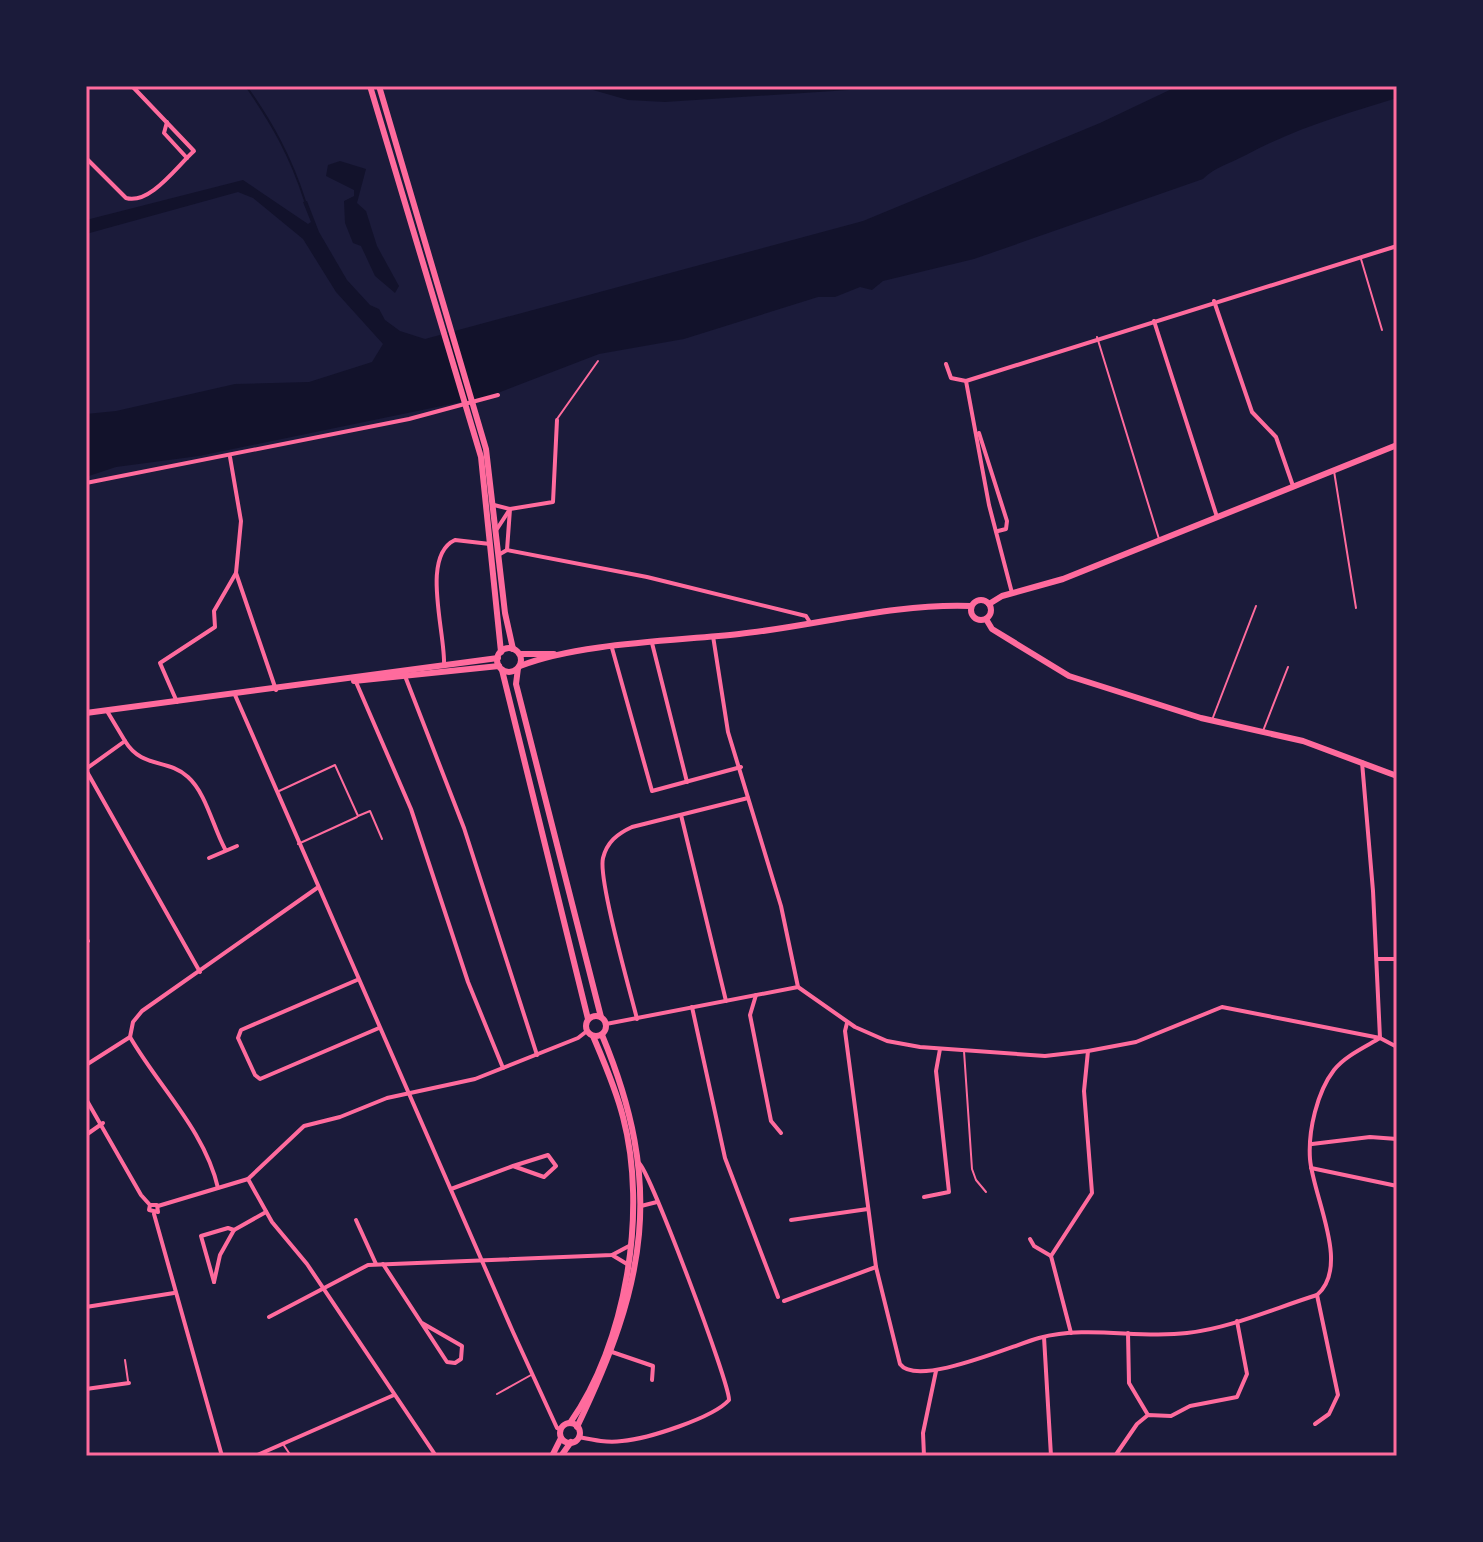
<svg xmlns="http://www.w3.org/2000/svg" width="1483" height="1542" viewBox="0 0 1483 1542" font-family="'Noto Sans',sans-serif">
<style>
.water{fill:#12122b}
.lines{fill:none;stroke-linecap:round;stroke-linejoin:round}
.stream{stroke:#12122b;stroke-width:2}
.service{stroke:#ff6b9d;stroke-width:2}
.minor{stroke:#ff6b9d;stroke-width:4}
.secondary{stroke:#ff6b9d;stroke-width:6}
.neatline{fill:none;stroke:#ff6b9d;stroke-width:3}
</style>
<rect width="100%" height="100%" fill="#1b1b3a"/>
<!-- water -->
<g class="water">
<polygon points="579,86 909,86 665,102 628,100"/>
<path d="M1178,86H1397V98C1345,114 1294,129 1246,155C1231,163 1215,167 1203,179L974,259L883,281L872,290L860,287L835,297H818L684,339L599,354L490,396L199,456L116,467L86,477V414L116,411L235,384L309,382L372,362L383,344L336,292L303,239L253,198L238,192L86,234V220L243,180L308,224L311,222L303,202L307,201L319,232L347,280L370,305L379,309L385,320L400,331L425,339L863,221L1100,123Z"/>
<polygon points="340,161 366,169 357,203 366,211 377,246 399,286 395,293 375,276 361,246 353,243 345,223 344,201 354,196 354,190 326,176 328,165"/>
</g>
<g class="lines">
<!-- stream -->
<path class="stream" d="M246,86C272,123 291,157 305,201"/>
<!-- service -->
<g class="service">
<polyline points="1361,259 1382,330"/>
<polyline points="1097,337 1159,539"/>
<polyline points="557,419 598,361"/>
<polyline points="1334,471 1356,608"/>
<polyline points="1212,720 1256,606"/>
<polyline points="1263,731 1288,667"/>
<polyline points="277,792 335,765 358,816 370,811 382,839"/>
<polyline points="298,844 357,817"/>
<polyline points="964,1051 972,1169 976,1180 986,1192"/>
<polyline points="125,1360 128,1381"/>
<polyline points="497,1394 531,1375"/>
<polyline points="283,1444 291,1456"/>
</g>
<!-- minor -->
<g class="minor">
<polyline points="167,122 164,133 187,158"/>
<path d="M86,158L126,198C150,205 177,166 194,151L132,86"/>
<polyline points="1214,301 1252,412 1276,437 1293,486"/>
<polyline points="1154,321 1217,517"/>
<polyline points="946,364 951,378 966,381 989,505 1012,593"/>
<polyline points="966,381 1397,246"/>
<polyline points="979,433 1007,521 1006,529 998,531"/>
<polyline points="230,457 241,521 236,573 276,690"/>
<polyline points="86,483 409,419 498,395"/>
<polyline points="494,505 510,509 497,529"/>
<polyline points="507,550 510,509 553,502 557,420"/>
<polyline points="500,554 507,550 647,577 806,616 811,624"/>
<polyline points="713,636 728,732 781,906 798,987 855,1027 887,1041 920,1047 1045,1056 1088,1051 1136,1042 1222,1007 1380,1038 1397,1047"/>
<polyline points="652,643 687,782"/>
<polyline points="612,648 652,791 741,767"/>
<path d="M444,666C446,634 420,556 455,540L490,544"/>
<polyline points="405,676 464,828 537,1055"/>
<polyline points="356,682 411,809 468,982 503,1068"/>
<polyline points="235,695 513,1332 557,1428 561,1429"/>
<polyline points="177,702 160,663 215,627 214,611 236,573"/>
<path d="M125,741C142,769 167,758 188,777C206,793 213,827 225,849"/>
<polyline points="1362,762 1373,891 1380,1038"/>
<polyline points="86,769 125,741 107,711"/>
<polyline points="86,770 200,972"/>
<polyline points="681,815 726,1001"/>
<polyline points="209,858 237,846"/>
<polyline points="86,938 88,941"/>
<polyline points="1377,959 1397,959"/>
<polyline points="357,980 241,1030 238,1038 255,1075 260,1079 379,1028"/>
<polyline points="756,995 750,1015 771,1121 781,1133"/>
<polyline points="692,1007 725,1158 778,1297"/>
<path d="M637,1019C630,991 598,879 603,858C607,842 617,834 632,827L748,798"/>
<path d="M847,1023L845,1031L876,1267L900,1364C917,1388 1013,1345 1039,1338C1088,1325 1138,1339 1187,1333C1231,1328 1275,1308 1317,1295C1351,1266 1313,1197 1310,1159C1308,1131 1317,1092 1334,1070C1345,1056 1365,1047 1380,1038"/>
<polyline points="606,1024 798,987"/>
<path d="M130,1037C159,1087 205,1131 218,1188"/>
<polyline points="86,1065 130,1037 133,1022 142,1011 317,888"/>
<polyline points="86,1099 141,1195 150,1205 149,1210 158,1212 157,1205 150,1205"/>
<polyline points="86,1135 103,1123"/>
<polyline points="1312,1144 1370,1137 1397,1139"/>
<polyline points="1311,1168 1397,1186"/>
<polyline points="248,1179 272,1222 307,1264 436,1456"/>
<polyline points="451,1189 513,1166 544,1177 556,1166 548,1155 513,1166"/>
<polyline points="924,1197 949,1192 936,1071 940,1049"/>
<polyline points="158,1206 248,1179 304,1126 340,1117 387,1098 475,1079 578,1038 587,1031"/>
<polyline points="641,1206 657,1202"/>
<polyline points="154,1214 222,1456"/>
<polyline points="356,1220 376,1264"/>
<polyline points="791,1220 868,1209"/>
<polyline points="1030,1239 1034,1246 1051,1256"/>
<polyline points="612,1255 627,1264"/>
<polyline points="383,1264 447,1362 455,1363 461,1359 462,1346 422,1323"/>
<polyline points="214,1282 220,1255 234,1230 266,1212"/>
<polyline points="214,1282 201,1236 228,1228 234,1230"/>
<polyline points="784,1301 876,1267"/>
<polyline points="86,1307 174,1293"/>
<polyline points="269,1317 368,1265 612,1255 629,1246"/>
<polyline points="1071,1333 1051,1256 1092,1193 1084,1091 1088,1051"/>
<polyline points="1128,1333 1129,1383 1148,1415"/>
<polyline points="1044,1337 1051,1456"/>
<polyline points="612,1352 653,1366 652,1380"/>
<polyline points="86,1389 129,1383"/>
<polyline points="1315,1424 1329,1414 1338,1395 1317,1295"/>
<path d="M578,1437C593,1440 607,1443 622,1441C647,1439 713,1418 729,1400C730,1384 650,1172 639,1163"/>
<polyline points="255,1456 394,1395"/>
<polyline points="924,1456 923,1433 936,1371"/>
<polyline points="1115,1456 1137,1424 1148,1415 1171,1416 1190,1406 1237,1397 1247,1374 1237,1321"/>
</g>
<!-- secondary -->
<g class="secondary">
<polyline points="370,86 481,457 501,652"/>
<polyline points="379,86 486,449 505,613 513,649"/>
<circle cx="981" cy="610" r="10"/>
<polyline points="989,604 1002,596 1063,579 1397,445"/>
<polyline points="986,619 992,629 1069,676 1201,718 1303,741 1397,776"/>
<circle cx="509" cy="660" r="12"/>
<polyline points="520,654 554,654"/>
<path d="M520,666C578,643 675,641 739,634C816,626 893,603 971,606"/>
<polyline points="518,668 516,684 601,1017"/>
<polyline points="502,670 588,1019"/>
<polyline points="354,681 499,666"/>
<polyline points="86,713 498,658"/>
<circle cx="596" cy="1026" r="10"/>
<path d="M570,1423C626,1344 648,1211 623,1117C616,1089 604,1062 593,1036"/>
<circle cx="570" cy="1433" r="10"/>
<path d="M577,1427C646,1284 665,1186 602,1035"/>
<polyline points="552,1456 561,1438"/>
<polyline points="561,1456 571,1442"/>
</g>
</g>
<!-- border -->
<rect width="1483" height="1542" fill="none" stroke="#1b1b3a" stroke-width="176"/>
<rect x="88" y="88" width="1307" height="1366" class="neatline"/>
</svg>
